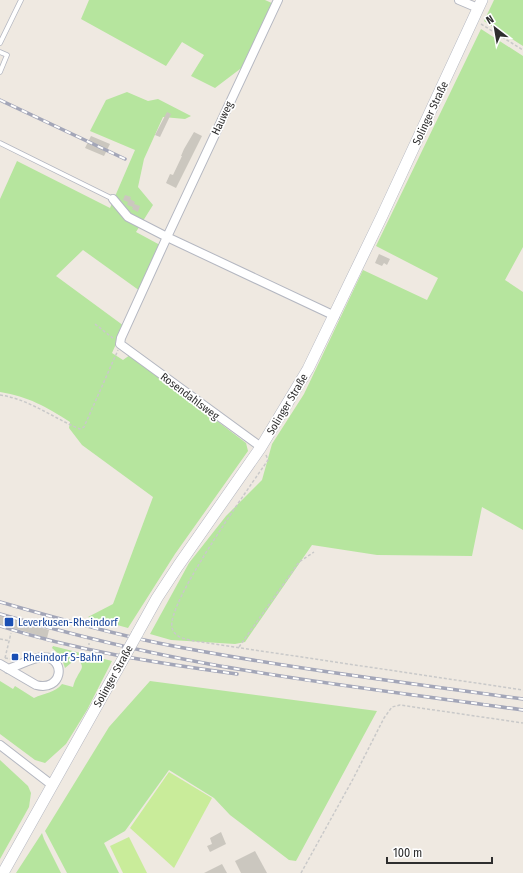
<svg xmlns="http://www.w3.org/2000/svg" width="523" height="873" viewBox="0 0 523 873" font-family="'Fira Sans Condensed',sans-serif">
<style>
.green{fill:#b6e59e}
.pitch{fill:#c9ec9a}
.building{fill:#cbc7bf}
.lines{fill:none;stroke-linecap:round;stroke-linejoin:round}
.service-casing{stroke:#b4b7c1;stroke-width:5.5}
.minor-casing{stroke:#b4b7c1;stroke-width:10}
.secondary-casing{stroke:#b4b7c1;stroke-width:12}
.path{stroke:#c9c9c9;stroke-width:1.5;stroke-dasharray:3 2;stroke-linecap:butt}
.service{stroke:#fff;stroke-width:4}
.minor{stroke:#fff;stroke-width:8}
.secondary{stroke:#fff;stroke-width:11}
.rail-casing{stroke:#a3a6b8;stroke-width:3.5}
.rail{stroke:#fff;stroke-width:2;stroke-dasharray:6;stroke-linecap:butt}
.secondary-bridge-casing{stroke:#b4b7c1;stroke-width:12;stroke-linecap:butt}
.secondary-bridge{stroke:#fff;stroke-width:11}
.transit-dot{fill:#1a4fb4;stroke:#fff;stroke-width:1.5}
.labels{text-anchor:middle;stroke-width:3.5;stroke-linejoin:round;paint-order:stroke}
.street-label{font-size:11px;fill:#2e2e2e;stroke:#fff}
.transit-label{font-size:11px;fill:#164399;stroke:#fff;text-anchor:start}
</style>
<rect width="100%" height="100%" fill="#efe9e1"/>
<!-- green -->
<g class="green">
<polygon points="89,0 265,0 274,4 244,66 215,88 191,76 204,55 182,42 166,66 81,19"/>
<polygon points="494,0 523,0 523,46 484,21"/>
<polygon points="481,29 523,56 523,247 505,280 523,292 523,530 482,507 472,556 377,555 312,545 245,642 235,644 171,640 150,634 189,563 226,516 262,480 272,444 304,394 363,270 427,300 438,278 376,246"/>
<path d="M127,92L148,101L158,99L191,116L185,119L163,117L144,159L138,187L153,205L136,232L160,245L140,291L83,250L56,276L124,326L112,353L123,360L130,355L246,443L248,451L175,554L128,628L88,617L113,604L153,497L82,445L69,428L70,422C45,406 29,397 0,392V199L17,161L110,208L135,150L90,131L106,100Z"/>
<path d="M53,646L112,661L87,710L66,744L45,763L35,760L0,734V681L13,689L15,686L34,698C44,693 55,693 62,684L73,687C74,683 75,680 77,677C82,667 85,668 77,658L65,668L61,656L52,648Z"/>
<polygon points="150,681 377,711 296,861 289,860 230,815 214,798 169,770 125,831 104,843 119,873 67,873 45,831 109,727"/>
<polygon points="0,760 28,786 31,793 29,807 0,859"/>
<polygon points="42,833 44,839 61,873 16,873"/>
</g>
<!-- pitch -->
<g class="pitch">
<polygon points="169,772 212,798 174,868 130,828"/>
<polygon points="129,837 147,873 123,873 110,846"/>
</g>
<!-- building -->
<g class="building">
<polygon points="167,112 171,114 160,137 155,135"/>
<polygon points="194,132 202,136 176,188 166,183 170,174 173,175 182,156 181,156 184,149"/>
<polygon points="91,136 110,144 104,156 85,148"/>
<polygon points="125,195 131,197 130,199 135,202 134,204 140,206 138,212 132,209 133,207 127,205 128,202 123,200"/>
<polygon points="379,254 390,259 387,265 384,263 382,266 375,263"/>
<polygon points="0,615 49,630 47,638 0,624"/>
<polygon points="221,832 226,844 210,852 207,846 212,844 210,838"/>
<polygon points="255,851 267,873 241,873 235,861"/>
<polygon points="222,864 227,873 204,873"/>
</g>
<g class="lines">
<!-- service casing -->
<g class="service-casing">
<g id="service">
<polyline points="0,43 21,0"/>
<polyline points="0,52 7,55 0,72"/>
<polyline points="0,143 113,199"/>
</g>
</g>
<!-- minor casing -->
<g class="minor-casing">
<g id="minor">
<polyline points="459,0 478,8"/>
<polyline points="113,199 128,217 167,237 335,316"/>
<polyline points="261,447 120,344 121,338 167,237 278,0"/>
<path d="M0,664L36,685C62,692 67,659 44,657C35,656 18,666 8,669"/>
<polyline points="0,745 52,785"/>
</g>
</g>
<!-- secondary casing -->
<g class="secondary-casing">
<g id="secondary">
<polyline points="137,634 157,598 178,566 261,447 308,369 382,216 482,0"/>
<polyline points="3,873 122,661"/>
</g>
</g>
<!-- path -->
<g class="path">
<polyline points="481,24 523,50"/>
<polyline points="95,324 114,339"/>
<path d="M0,395C29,399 53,418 80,429L84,427L118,350"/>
<path d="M266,455L268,460C251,485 166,603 172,628C175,638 186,639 194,641L523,690"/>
<polyline points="24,627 30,629"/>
<polyline points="0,639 10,641"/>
<polyline points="88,644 90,644"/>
<polyline points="239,647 299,562 314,552"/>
<polyline points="5,658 11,633"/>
<polyline points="5,658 10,659 15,657"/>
<polyline points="301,873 353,779 384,718 392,707 400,705 523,723"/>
</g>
<!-- service -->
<use href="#service" class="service"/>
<!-- minor -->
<use href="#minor" class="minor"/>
<!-- secondary -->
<use href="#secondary" class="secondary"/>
<!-- rail casing -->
<g class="rail-casing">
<g id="rail">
<polyline points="0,100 125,159"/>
<path d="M0,602C52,617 105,632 158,643C279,667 401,682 523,699"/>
<path d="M0,614C69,634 138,651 209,664C313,683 418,695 523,710"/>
<path d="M0,626C77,651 157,663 237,674"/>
</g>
</g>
<!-- rail -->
<use href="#rail" class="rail"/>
<!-- secondary-bridge casing -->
<g class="secondary-bridge-casing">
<polyline id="secondary-bridge" points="122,661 137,634"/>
</g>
<!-- secondary-bridge -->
<use href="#secondary-bridge" class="secondary-bridge"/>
</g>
<!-- markers -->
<g class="transit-dot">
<rect x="4" y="617" width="10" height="10" rx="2"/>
<rect x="11" y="653" width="8" height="8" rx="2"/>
</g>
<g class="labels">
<!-- street labels -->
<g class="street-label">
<text transform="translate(430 113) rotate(-65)" y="4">Solinger Straße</text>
<text transform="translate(222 118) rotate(-65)" y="4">Hauweg</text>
<text transform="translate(190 396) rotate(37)" y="4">Rosendahlsweg</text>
<text transform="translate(287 404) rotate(-59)" y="4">Solinger Straße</text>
<text transform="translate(113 676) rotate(-61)" y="4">Solinger Straße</text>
</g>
<!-- transit labels -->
<g class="transit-label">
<text x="18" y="626">Leverkusen-Rheindorf</text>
<text x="23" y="661">Rheindorf S-Bahn</text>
</g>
</g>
<!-- north arrow -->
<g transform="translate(495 28) rotate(329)" stroke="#ffffff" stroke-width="3" paint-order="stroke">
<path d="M0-3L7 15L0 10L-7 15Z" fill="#2e2e2e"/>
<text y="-6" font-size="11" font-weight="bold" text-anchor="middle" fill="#2e2e2e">N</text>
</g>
<!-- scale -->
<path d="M387 857v6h105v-6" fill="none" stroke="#2e2e2e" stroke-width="2"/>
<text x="393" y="857" font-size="12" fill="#2e2e2e" stroke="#ffffff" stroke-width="3" paint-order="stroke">100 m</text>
</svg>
